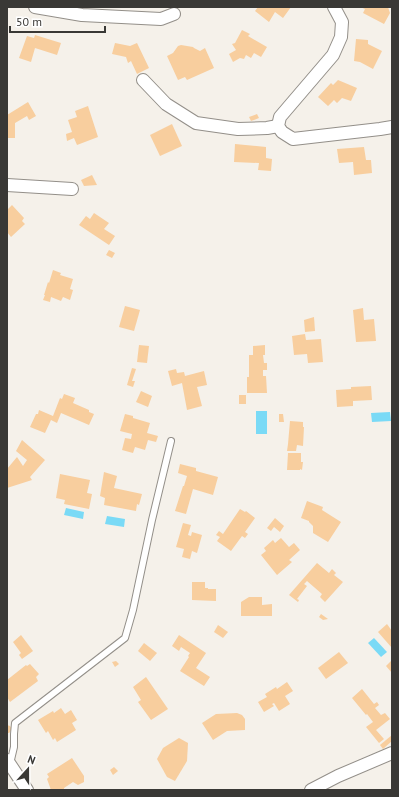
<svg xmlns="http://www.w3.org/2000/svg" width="399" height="797" viewBox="0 0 399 797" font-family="'PT Sans',sans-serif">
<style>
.water{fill:#7adaf6}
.building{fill:#f8ce9e}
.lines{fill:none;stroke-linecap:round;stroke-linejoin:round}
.lane-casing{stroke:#938f89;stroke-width:8}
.street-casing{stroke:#938f89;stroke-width:14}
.lane{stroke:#fff;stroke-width:6}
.street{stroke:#fff;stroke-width:12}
</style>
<rect width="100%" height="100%" fill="#f5f1ea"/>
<!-- water -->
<g class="water">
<rect x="256" y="411" width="11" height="23"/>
<polygon points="390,412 391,421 372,422 371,413"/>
<polygon points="66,508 84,512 83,519 64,515"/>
<polygon points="107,516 125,519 124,527 105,524"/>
<polygon points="374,638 387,652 381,657 368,643"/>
</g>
<!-- building -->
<g class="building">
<polygon points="258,7 291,7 283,18 275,12 269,22 255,11"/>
<polygon points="360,7 388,7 390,13 384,24 363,13 365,9"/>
<polygon points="242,30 250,34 248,36 267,47 261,57 254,53 251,58 246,55 244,59 240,58 233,62 229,54 236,50 232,44 235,43"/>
<polygon points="35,35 61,43 57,55 35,48 31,62 19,58 27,36 34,38"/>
<polygon points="356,39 368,40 368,44 382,51 373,69 360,62 354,61"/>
<polygon points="115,43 130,46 137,43 149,68 137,74 131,61 128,63 126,57 112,54"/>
<polygon points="181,45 193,47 194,48 200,51 205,48 214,68 187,80 185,77 178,80 167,56 173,53 178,46"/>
<polygon points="338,80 357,88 351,101 342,98 337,103 334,100 328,106 318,97 331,83 333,85"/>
<polygon points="28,102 36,116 29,120 27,116 15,123 15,138 7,138 7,115"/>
<polygon points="88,106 98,137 77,145 74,138 67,141 66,134 72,132 68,120 77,117 75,111"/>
<polygon points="257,114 259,118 251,121 249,117"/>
<polygon points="172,124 182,146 160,156 150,135"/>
<polygon points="235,144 266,147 266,158 272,159 271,171 258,170 259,163 234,162"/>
<polygon points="364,147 366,160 371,160 372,173 354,175 353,162 339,163 337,149"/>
<polygon points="92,175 97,185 84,186 81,180"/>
<polygon points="12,205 24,218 22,221 25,224 11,237 7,232 7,210"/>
<polygon points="94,213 109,223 104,229 115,236 109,245 79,225 86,216 90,219"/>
<polygon points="109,250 115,253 112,258 106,255"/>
<polygon points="53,270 61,273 60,275 73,279 70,289 73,290 70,300 63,297 61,301 51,297 50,302 43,300 45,295 44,295 48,282 49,283"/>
<polygon points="125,306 140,310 134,331 119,327"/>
<polygon points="363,308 364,320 374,319 376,341 356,342 353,310"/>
<polygon points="314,317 315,331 305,332 304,320"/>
<polygon points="305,334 306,340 321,339 323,362 308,363 307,354 294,355 292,336"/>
<polygon points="139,345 149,346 147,363 137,362"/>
<polygon points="265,345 265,355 263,355 264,363 267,363 267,370 263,370 263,376 266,376 267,393 247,393 247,377 249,377 249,355 253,355 253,346"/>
<polygon points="132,368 136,369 132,381 135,381 133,387 127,385"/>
<polygon points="176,369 177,373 184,372 185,376 204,371 207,385 197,387 202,406 187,410 182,383 172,386 168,371"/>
<polygon points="371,386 372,400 353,401 353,406 337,407 336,390 351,389 351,387"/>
<polygon points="141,391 152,396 148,407 136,402"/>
<polygon points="64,394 75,398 73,403 89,410 89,412 94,414 89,425 61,413 57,423 51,420 45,433 30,427 36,414 38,414 39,410 53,416 60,398 62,399"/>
<rect x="239" y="395" width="7" height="9"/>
<polygon points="125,414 133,416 133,418 150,423 147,433 158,436 156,442 148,440 145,450 135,447 133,453 122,450 125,438 131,439 132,434 120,431"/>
<polygon points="279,414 283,414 284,422 279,422"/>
<polygon points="290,421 303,422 303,427 304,427 303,446 297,445 296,451 287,451 288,444"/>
<polygon points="22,440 45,460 30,477 32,480 7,488 7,469 17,457 23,466 27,460 16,451"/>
<polygon points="288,453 301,453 301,462 303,462 302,470 300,469 300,470 287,470"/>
<polygon points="180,464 196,468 196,471 218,477 213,495 193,489 186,514 175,511 183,486 184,486 187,476 178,473"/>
<polygon points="104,472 117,476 114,488 142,494 139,505 137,504 136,511 104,505 105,498 100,496"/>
<polygon points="60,474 90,480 87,493 92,494 89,509 64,504 65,500 56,498"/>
<polygon points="307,501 323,507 322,510 341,522 328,542 313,533 313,526 309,522 309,521 301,518"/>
<polygon points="240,509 245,512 246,511 255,518 245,532 248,534 245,538 242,536 231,551 217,541 220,537 216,535 219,531 223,534"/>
<polygon points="275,518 284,526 280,532 274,527 271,531 267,528"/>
<polygon points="183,523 191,525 188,535 191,536 192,532 202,535 197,553 192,551 190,559 182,557 184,549 176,547"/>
<polygon points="281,538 289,547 294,543 300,550 289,560 292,562 277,575 261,555 266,551 264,548 273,540 275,543"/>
<polygon points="317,563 329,573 332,569 336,573 334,575 343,582 325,602 320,597 322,594 307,581 304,584 307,586 297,599 299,600 298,602 289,595"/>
<polygon points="192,582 205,582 205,588 208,588 208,589 216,589 216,601 192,600"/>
<polygon points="249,597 262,597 262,605 272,604 272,616 241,616 241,602"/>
<polygon points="321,614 328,619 323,620 319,617"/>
<polygon points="387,624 392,631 392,648 378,632"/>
<polygon points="218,625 228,632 223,638 214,632"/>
<polygon points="21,635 33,651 22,659 19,655 21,653 13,642"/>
<polygon points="179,635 206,653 196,668 210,677 204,686 180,671 189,657 188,656 190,653 181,647 179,651 172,646"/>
<polygon points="144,643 157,653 150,661 138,651"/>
<polygon points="339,652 348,663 326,679 318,668"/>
<polygon points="392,660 392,673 386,666"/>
<polygon points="116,661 119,664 115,667 112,662"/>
<polygon points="30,664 39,674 36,677 38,681 10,702 7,697 7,680 26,665 27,666"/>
<polygon points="146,677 168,709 151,720 138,702 141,700 133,687"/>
<polygon points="287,682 293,691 285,696 290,704 279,711 274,703 272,704 274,706 264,712 258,702 267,697 265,694 276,687 277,689"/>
<polygon points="362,689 374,704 377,702 379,705 375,708 381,715 385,713 390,719 376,730 384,739 379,743 366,727 373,722 367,714 366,715 352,698"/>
<polygon points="61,708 65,714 71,710 77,720 72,723 76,730 57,742 55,738 53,740 48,731 46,733 38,720 53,711 54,713"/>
<polygon points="237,713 242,715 245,719 245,730 227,731 213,740 202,723 216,714"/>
<polygon points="7,725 10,726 12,729 10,732 9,733 7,733"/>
<polygon points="392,735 392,741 383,749 380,745"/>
<polygon points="179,738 188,743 187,761 175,781 167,777 157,759 163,748"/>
<polygon points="72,758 84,776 84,782 78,785 73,782 64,788 64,790 51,790 47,779 49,777 47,774"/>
<polygon points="114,767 118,771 113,775 110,770"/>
</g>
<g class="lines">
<!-- lane casing -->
<g class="lane-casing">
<polyline id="lane" points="10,764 14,747 14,734 15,723 125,638 133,610 152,520 171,441"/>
</g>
<!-- street casing -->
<g class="street-casing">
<g id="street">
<polyline points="35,7 82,15 161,19 174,14"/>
<polyline points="334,7 342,22 341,37 333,55 280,117 278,126 282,132 293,139 380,129 392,127"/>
<polyline points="143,80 166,104 196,123 238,129 267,128 278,126"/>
<polyline points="7,185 72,189"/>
<polyline points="7,760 27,790"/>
<polyline points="311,790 338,776 392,753"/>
</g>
</g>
<!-- lane -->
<use href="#lane" class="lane"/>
<!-- street -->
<use href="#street" class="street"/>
</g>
<!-- border -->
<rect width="399" height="797" fill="none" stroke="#393835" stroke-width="16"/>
<!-- north arrow -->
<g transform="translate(28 769) rotate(21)" stroke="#ffffff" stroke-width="3" paint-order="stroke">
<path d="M0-3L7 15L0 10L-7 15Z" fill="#393835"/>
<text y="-6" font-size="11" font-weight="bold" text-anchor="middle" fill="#393835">N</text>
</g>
<!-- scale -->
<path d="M10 26v6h95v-6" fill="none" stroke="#393835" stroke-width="2"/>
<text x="16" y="26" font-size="12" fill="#393835" stroke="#ffffff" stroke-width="3" paint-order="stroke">50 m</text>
</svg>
